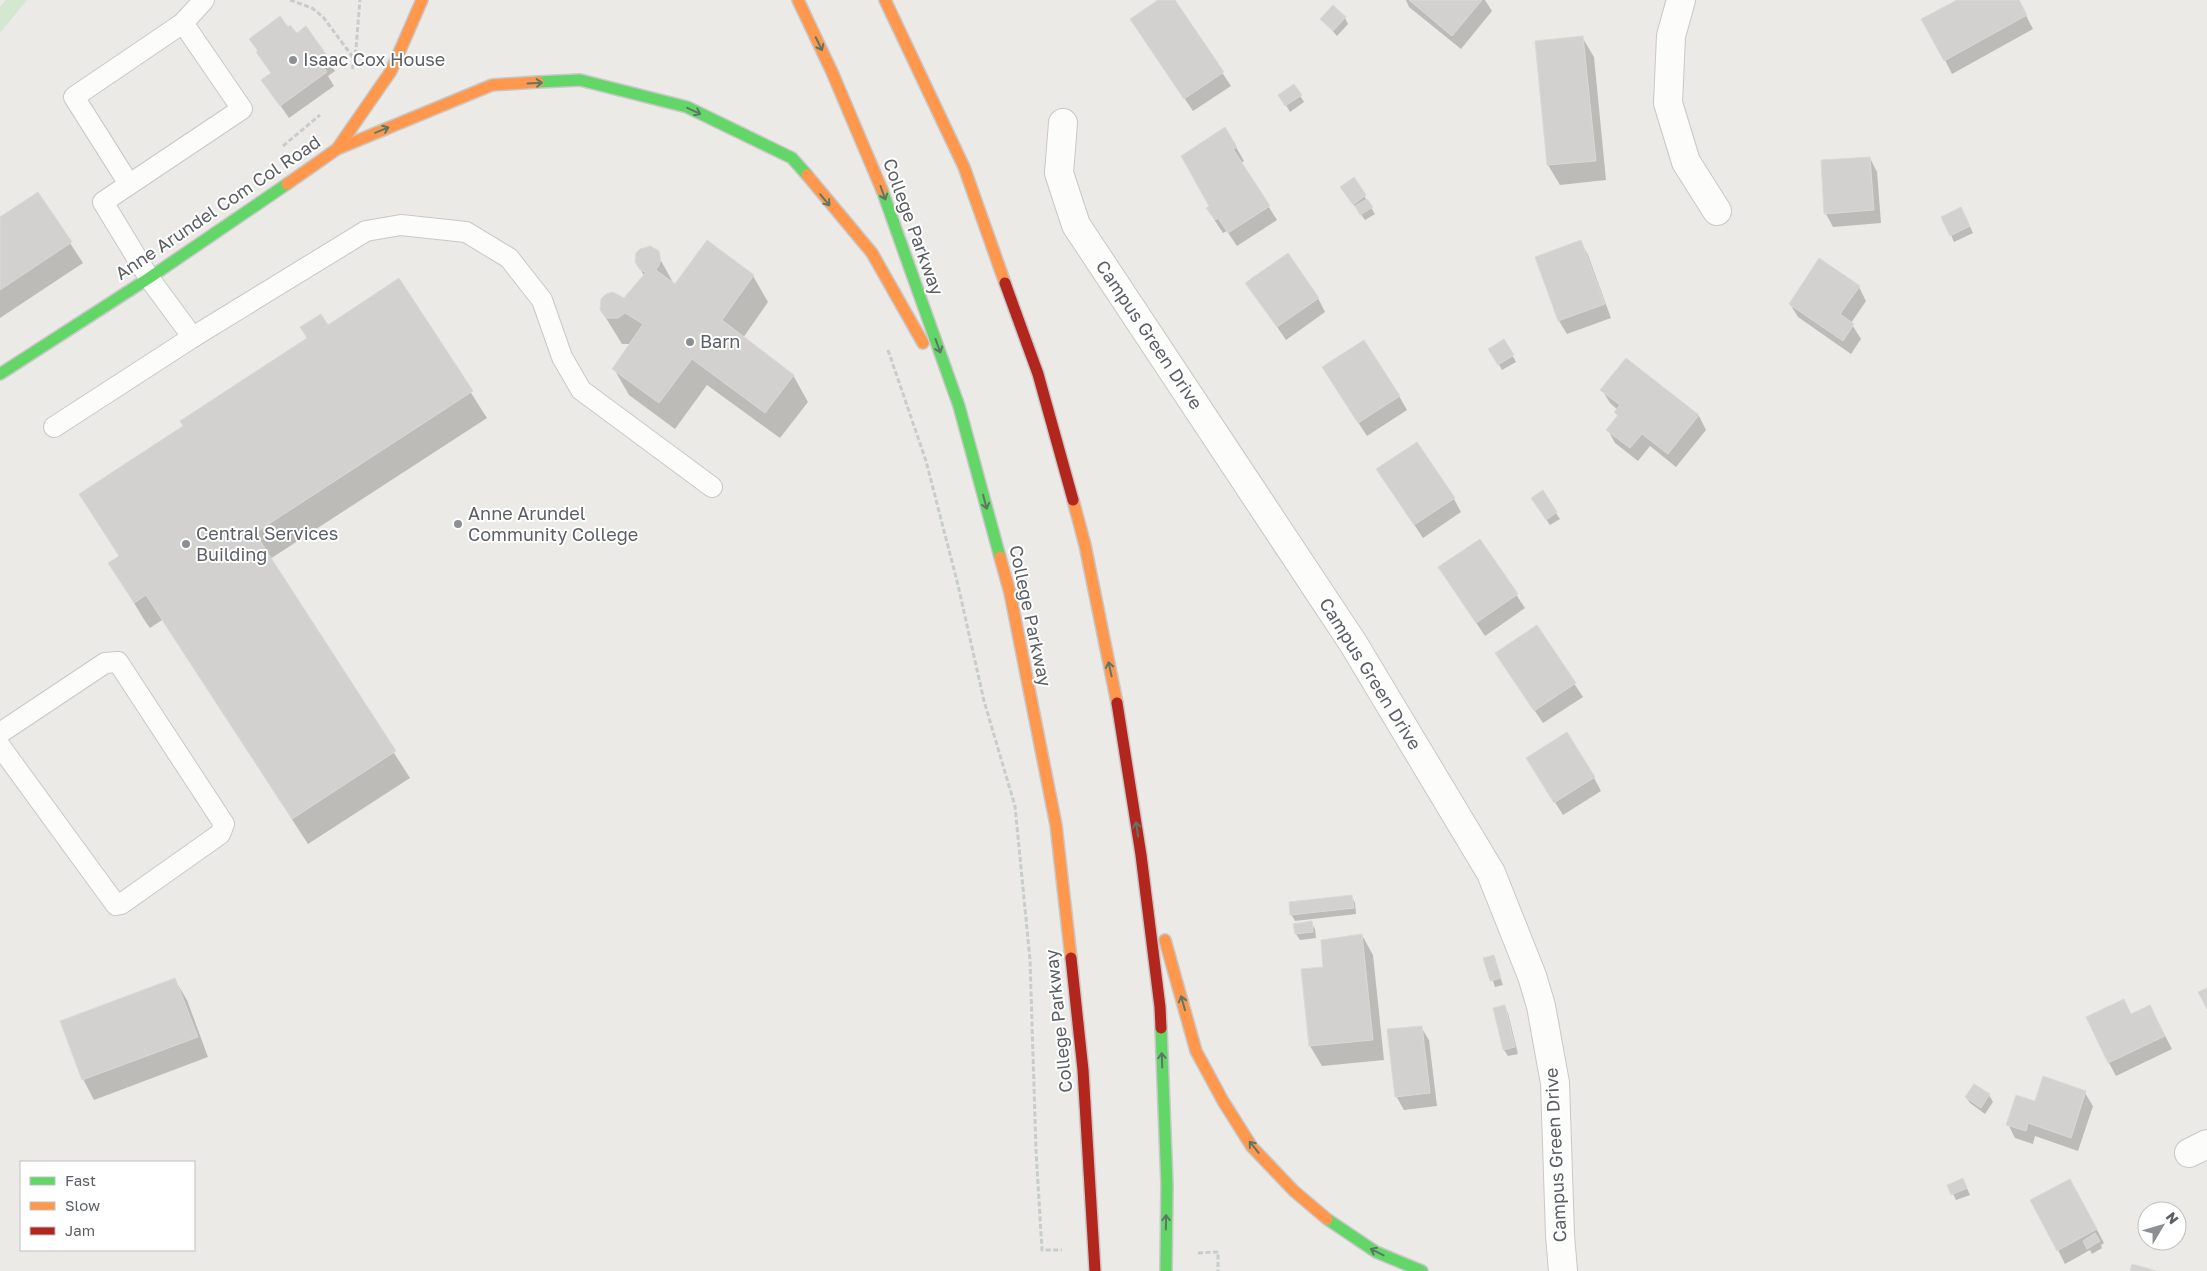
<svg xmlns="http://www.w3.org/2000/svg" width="2207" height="1271" viewBox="0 0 2207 1271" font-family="'Golos Text',sans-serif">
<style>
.green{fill:#d3e7d1}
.shadow{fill:#0003}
.building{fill:#d2d1cf;stroke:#dad9d5}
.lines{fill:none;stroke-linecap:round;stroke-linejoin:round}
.lane-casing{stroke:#c8c8c8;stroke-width:22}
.street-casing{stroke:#c8c8c8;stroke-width:30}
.fast-casing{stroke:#c8c8c8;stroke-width:14}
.slow-casing{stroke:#c8c8c8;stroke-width:14}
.jam-casing{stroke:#c8c8c8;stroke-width:14}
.path{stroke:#c8ccca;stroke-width:3;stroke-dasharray:5 2.5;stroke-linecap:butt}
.lane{stroke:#fcfcfb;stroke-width:20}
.street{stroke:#fcfcfb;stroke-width:28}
.fast{stroke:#63d668;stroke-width:11}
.slow{stroke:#ff974d;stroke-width:11}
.jam{stroke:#b3261e;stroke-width:11}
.oneway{stroke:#5d7765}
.poi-dot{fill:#8d9092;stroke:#fff;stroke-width:2}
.labels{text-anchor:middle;stroke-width:4;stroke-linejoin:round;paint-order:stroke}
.poi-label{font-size:18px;fill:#5b5f64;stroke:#fff;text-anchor:start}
.street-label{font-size:18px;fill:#5b5f64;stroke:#fff}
</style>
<rect width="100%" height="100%" fill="#ebeae6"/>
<!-- green -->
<polygon class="green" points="6,0 27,0 0,33 0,7"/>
<!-- shadow -->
<g class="shadow">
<polygon points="1161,0 1174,0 1231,86 1193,111 1132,20"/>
<polygon points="1406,0 1485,0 1492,11 1461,49 1409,7"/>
<polygon points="1959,0 2018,0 2033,29 1952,74 1945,60"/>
<polygon points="1345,18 1348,24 1337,36 1322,19"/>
<polygon points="306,28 335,71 328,76 334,86 289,118 263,81 272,74 251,39 287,29 296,35"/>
<polygon points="1582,37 1594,57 1606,180 1560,185 1548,165 1536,42"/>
<polygon points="1294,86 1304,102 1290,112 1280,95"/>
<polygon points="1236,147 1244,161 1241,163 1277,220 1237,246 1227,231 1223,233 1215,221 1208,208 1214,210 1183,157"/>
<polygon points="1870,158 1877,172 1881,223 1833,227 1826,214"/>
<polygon points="1354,179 1375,214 1365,220 1345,193"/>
<polygon points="38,194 83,263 0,318 0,219"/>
<polygon points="1965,215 1973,233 1954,242 1951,235"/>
<polygon points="1581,242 1588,255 1611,318 1567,334 1559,321 1537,258"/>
<polygon points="655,250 675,286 753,276 768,302 743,338 793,375 808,402 780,438 707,385 675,429 629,395 614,369 631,344 622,344 601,310 624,299 644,276 636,261"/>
<polygon points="399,280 487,418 270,559 410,778 308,844 162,620 150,628 145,621 110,564 120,557 81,494 185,426 327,326"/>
<polygon points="1247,283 1318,298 1325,312 1286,340"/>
<polygon points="1859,287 1866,301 1851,323 1861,339 1851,354 1798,317 1790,304"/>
<polygon points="1504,341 1516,362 1502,370 1490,349"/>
<polygon points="1626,360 1699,416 1706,430 1676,467 1650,446 1638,461 1615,443 1608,430 1618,417 1615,412 1618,410 1610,403 1602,390"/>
<polygon points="1331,381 1399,396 1407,410 1367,436"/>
<polygon points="1386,482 1454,499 1461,512 1423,538"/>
<polygon points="1542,492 1560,519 1550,525 1536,505"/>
<polygon points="1480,540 1525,608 1485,636 1448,581"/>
<polygon points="1537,627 1583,697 1543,723 1505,667"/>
<polygon points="1536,772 1594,778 1601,791 1563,815"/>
<polygon points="1351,896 1355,903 1356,914 1295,921 1291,914"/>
<polygon points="1311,923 1315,929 1316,938 1300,940 1296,934"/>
<polygon points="1362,935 1373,955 1384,1060 1322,1066 1310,1046 1302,970 1325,968"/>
<polygon points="1493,956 1503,985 1495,987 1485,959"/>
<polygon points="175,980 187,1000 208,1057 94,1100 83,1079"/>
<polygon points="1504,1007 1508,1013 1518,1054 1508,1056 1504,1050"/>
<polygon points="2150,1007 2172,1049 2116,1076 2109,1063"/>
<polygon points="1421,1027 1429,1040 1437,1106 1404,1110 1396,1096"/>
<polygon points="1974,1085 1989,1095 1993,1102 1985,1114 1970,1103 1966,1097"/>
<polygon points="2085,1093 2093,1106 2078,1151 2035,1136 2033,1144 2015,1138 2008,1124 2036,1103"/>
<polygon points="1966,1186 1970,1195 1956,1200 1953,1194"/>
<polygon points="2078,1194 2104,1243 2101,1245 2102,1248 2092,1254 2090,1250 2065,1264 2058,1250"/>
</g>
<!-- building -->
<g class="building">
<polygon points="1158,0 1175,0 1224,72 1184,99 1130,19"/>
<polygon points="1409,0 1482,0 1452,36"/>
<polygon points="1957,0 2019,0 2027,15 1944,61 1921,19"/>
<polygon points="1333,5 1346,17 1333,31 1320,19"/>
<polygon points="280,16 288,27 290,25 297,33 306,26 328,57 321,63 327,72 280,106 261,80 271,73 256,52 258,51 249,39"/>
<polygon points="1583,36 1596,161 1547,165 1535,41"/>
<polygon points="1294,84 1302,95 1285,106 1278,95"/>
<polygon points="1225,127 1237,147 1233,149 1270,206 1228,233 1218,218 1215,220 1206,208 1209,206 1181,156"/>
<polygon points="1870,157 1874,210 1824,214 1821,160"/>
<polygon points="1354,177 1366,195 1353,205 1340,187"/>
<polygon points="38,192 72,242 0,290 0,217"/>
<polygon points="1367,199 1373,207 1360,215 1355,206"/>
<polygon points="1961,207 1970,226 1950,236 1941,217"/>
<polygon points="707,240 754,275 722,320 794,375 765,413 692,359 659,403 612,369 643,324 625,313 618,318 606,318 600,310 601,299 606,294 613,292 624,298 646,272 640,270 635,262 636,253 640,249 650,246 659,251 661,261 656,270 675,284"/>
<polygon points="1581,240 1605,304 1558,321 1535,257"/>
<polygon points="1288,253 1319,298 1277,327 1245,283"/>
<polygon points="1819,258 1860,286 1840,314 1854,324 1843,341 1789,304"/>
<polygon points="399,278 473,391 255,533 396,751 292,819 146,595 134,603 129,595 108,563 119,556 79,494 183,426 180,421 307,338 300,327 321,314 328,325"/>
<polygon points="1504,339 1514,355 1498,365 1488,349"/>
<polygon points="1364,340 1400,396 1358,423 1322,367"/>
<polygon points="1626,358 1699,415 1668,454 1642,434 1630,448 1606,430 1618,415 1614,412 1620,405 1600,390"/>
<polygon points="1417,442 1455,498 1414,525 1376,469"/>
<polygon points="1543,490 1557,512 1546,520 1531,498"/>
<polygon points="1480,539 1518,594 1476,623 1438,567"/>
<polygon points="1537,625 1576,683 1534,711 1495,653"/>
<polygon points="1567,732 1595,777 1554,803 1526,758"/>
<polygon points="1352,895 1354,908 1290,915 1289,902"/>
<polygon points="1312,921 1313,932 1295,934 1293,924"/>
<polygon points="1362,934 1373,1040 1309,1046 1301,969 1323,967 1321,940"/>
<polygon points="1494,955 1501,978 1490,981 1483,958"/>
<polygon points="175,978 198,1037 82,1080 60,1021"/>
<polygon points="2207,988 2207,1009 2198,992"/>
<polygon points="2124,999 2131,1014 2150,1005 2165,1036 2108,1063 2086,1017"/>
<polygon points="1505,1005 1515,1047 1503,1050 1493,1008"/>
<polygon points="1422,1026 1430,1093 1395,1097 1387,1029"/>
<polygon points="2043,1076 2086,1091 2071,1138 2028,1123 2026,1131 2006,1125 2016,1095 2035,1101"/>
<polygon points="1974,1084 1990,1094 1981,1108 1965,1097"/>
<polygon points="1963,1178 1967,1188 1951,1195 1947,1185"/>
<polygon points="2070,1179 2097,1229 2057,1251 2030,1200"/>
<polygon points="2095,1233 2100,1241 2087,1249 2083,1241"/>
<polygon points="2132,1264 2143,1267 2156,1271 2130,1271"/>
</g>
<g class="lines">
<!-- lane casing -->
<g class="lane-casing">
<g id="lane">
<polyline points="183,23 204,0"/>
<polyline points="129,184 74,97 183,23 242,109 103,202 149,278 191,335 193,337 366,231 401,225 466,232 509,258 542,300 562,357 581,390 712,487"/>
<polyline points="54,427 193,337"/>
<polyline points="0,733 105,663 118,662 224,824 220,834 121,904 116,905 0,746"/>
</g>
</g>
<!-- street casing -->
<g class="street-casing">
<g id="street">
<polyline points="1681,0 1671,36 1668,103 1686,162 1717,211"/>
<polyline points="1063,123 1059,173 1076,225 1353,643 1491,873 1532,976 1541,1006 1555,1083 1560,1235 1563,1271"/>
<polyline points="2189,1153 2207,1144"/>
</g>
</g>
<!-- fast casing -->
<g class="fast-casing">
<g id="fast">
<polyline points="538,82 580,80 687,107 792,158 807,175"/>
<polyline points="882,190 959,406 1000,557"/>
<polyline points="0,374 149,278 287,184"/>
<polyline points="1161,1028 1167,1185 1166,1271"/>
<polyline points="1327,1219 1376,1252 1422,1271"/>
</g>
</g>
<!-- slow casing -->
<g class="slow-casing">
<g id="slow">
<polyline points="798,0 832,72 882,190"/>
<polyline points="885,0 964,167 1005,283"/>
<polyline points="337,149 492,85 538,82"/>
<polyline points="807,175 872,253 923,343"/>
<polyline points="287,184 337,149 391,71 422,0"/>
<polyline points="1073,500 1085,545 1117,703"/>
<polyline points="1000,557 1010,593 1056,825 1071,958"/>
<polyline points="1165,940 1196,1051 1223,1101 1252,1147 1294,1191 1327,1219"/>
</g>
</g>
<!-- jam casing -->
<g class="jam-casing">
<g id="jam">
<polyline points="1005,283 1038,374 1073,500"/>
<polyline points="1117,703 1141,855 1160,1007 1161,1028"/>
<polyline points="1071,958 1083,1070 1095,1271"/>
</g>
</g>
<!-- path -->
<g class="path">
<polyline points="290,0 312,8 323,17 355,60"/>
<polyline points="352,69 355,60 360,0"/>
<polyline points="283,146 320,115"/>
<polyline points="888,350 926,461 958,585 984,701 1015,806 1030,960 1036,1151 1042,1250 1062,1250"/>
<polyline points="1198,1253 1218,1252 1218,1271"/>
</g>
<!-- lane -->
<use href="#lane" class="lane"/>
<!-- street -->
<use href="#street" class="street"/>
<!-- fast -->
<use href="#fast" class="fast"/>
<!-- slow -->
<use href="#slow" class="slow"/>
<!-- jam -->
<use href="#jam" class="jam"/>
</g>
<!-- one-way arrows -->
<defs><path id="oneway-shaft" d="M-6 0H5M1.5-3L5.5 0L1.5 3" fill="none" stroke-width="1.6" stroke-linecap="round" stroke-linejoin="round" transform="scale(1.25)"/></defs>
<g class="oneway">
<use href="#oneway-shaft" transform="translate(819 44) rotate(64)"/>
<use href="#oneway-shaft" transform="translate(535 83) rotate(-3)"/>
<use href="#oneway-shaft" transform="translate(694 111) rotate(25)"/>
<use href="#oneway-shaft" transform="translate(382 130) rotate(-22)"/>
<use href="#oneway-shaft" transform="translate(883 193) rotate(70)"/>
<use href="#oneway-shaft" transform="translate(825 200) rotate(50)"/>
<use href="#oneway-shaft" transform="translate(938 346) rotate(70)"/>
<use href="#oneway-shaft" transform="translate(985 502) rotate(75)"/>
<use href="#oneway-shaft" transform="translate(1110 669) rotate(-102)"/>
<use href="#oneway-shaft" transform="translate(1137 829) rotate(-99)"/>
<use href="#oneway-shaft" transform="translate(1183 1003) rotate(-106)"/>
<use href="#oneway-shaft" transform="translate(1162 1060) rotate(-92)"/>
<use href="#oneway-shaft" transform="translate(1254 1147) rotate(-129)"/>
<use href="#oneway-shaft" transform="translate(1166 1222) rotate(-89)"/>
<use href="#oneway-shaft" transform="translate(1377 1252) rotate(-153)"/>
</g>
<!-- markers -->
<g class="poi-dot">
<circle cx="293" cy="60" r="5"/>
<circle cx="690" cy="342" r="5"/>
<circle cx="458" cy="524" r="5"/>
<circle cx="186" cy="544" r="5"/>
</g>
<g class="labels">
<!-- poi labels -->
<g class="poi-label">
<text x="303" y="66">Isaac Cox House</text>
<text x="700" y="348">Barn</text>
<text x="468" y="520">Anne Arundel<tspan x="468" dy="21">Community College</tspan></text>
<text x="196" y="540">Central Services<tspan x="196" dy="21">Building</tspan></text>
</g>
<!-- street labels -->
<g class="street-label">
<text transform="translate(218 208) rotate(-34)" y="6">Anne Arundel Com Col Road</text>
<text transform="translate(913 227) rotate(70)" y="6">College Parkway</text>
<text transform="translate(1149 335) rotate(56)" y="6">Campus Green Drive</text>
<text transform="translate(1030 616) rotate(78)" y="6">College Parkway</text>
<text transform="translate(1370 674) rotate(58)" y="6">Campus Green Drive</text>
<text transform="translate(1059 1021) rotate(-96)" y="6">College Parkway</text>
<text transform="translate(1556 1155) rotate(-93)" y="6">Campus Green Drive</text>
</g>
</g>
<!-- legend -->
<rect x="20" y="1161" width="175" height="90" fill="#ffffff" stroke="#bdbfc1"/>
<rect x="30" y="1177" width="25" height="8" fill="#63d668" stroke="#bdbfc1"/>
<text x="65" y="1186" font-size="15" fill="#5b5f64">Fast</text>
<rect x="30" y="1202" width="25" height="8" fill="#ff974d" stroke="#bdbfc1"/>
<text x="65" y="1211" font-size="15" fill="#5b5f64">Slow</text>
<rect x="30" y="1227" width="25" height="8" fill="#b3261e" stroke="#bdbfc1"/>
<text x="65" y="1236" font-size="15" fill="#5b5f64">Jam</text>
<!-- north arrow -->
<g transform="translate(2162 1226) rotate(52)"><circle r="24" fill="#ffffff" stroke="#bdbfc1"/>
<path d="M0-4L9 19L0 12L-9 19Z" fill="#8d9092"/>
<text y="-8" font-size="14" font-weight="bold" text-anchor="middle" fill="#5b5f64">N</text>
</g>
</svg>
